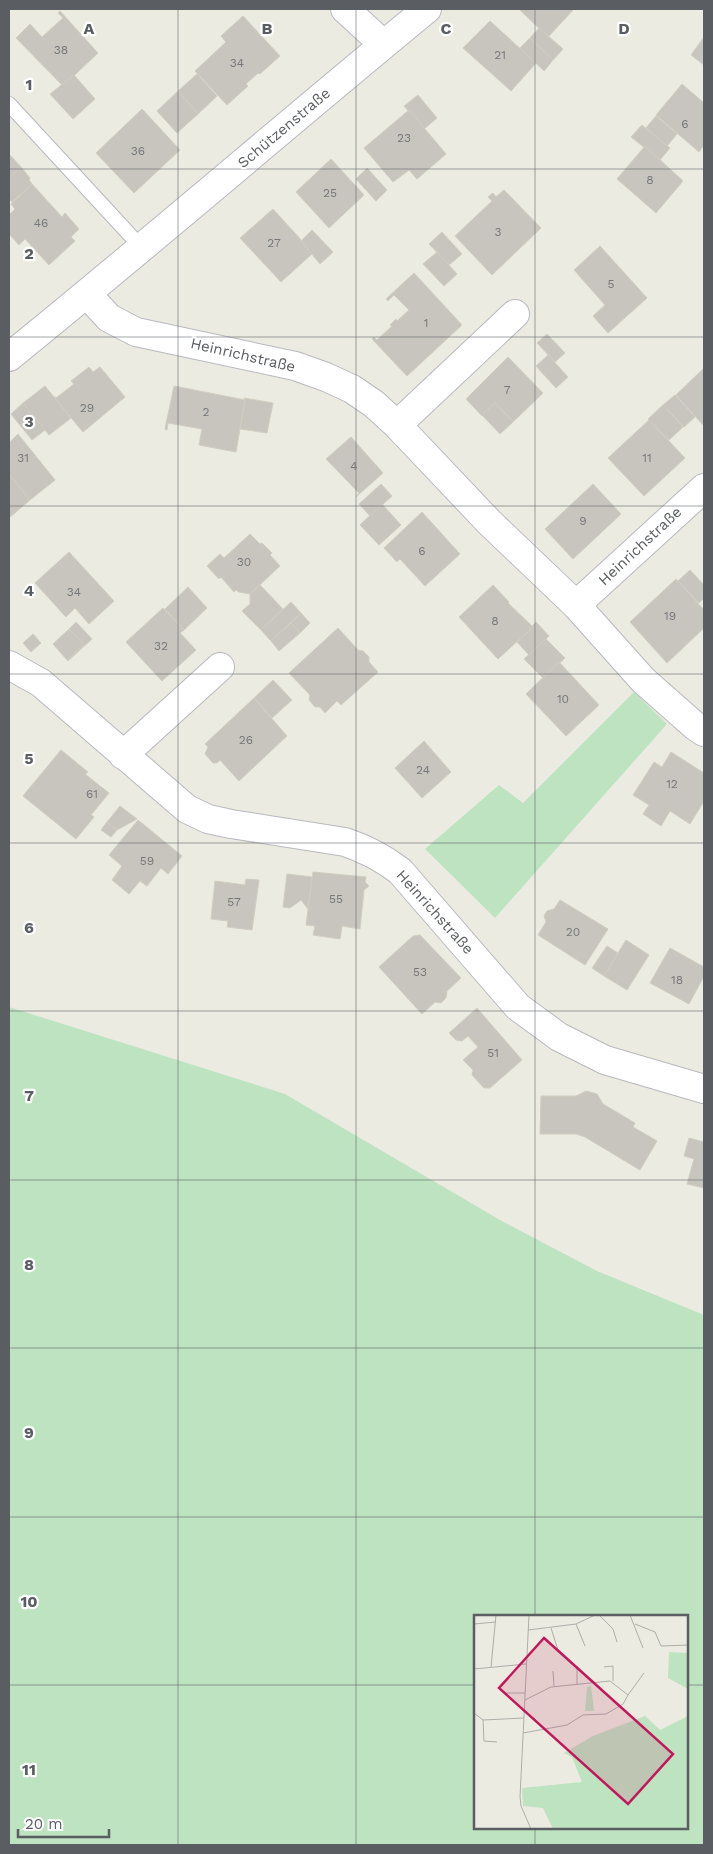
<svg xmlns="http://www.w3.org/2000/svg" width="713" height="1854" viewBox="0 0 713 1854" font-family="'Work Sans',sans-serif">
<style>
.green{fill:#bee3c1;fill-rule:evenodd}
.building{fill:#c8c5bf;stroke:#d1cdc0}
.lines{fill:none;stroke-linecap:round;stroke-linejoin:round}
.service-casing{stroke:#b7b9be;stroke-width:16}
.minor-casing{stroke:#b7b9be;stroke-width:30}
.service{stroke:#fff;stroke-width:14}
.minor{stroke:#fff;stroke-width:28}
.grid{fill:none;stroke:#5a5d62;stroke-width:1;stroke-opacity:0.55}
.labels{text-anchor:middle;stroke-width:4.5;stroke-linejoin:round;paint-order:stroke}
.number-label{font-size:12px;fill:#767779}
.street-label{font-size:15px;fill:#5a5d62;stroke:#fff}
.inset-road{fill:none;stroke:#aeaeaa;stroke-width:1}
.view{fill:#c2185b;fill-opacity:0.15;stroke:#c2185b;stroke-width:2.5}
.inset-edge{fill:none;stroke:#5a5d62;stroke-width:2.5}
.grid-label{font-size:16px;text-anchor:middle;font-weight:bold;fill:#5a5d62;stroke:#fff;stroke-width:4.5;stroke-linejoin:round;paint-order:stroke}
</style>
<rect width="100%" height="100%" fill="#ecebe1"/>
<!-- green -->
<g class="green">
<polygon points="634,692 667,724 495,918 425,849 499,785 523,803"/>
<path d="M9,1007L285,1094L500,1220L597,1271L704,1315V1845H9ZM687,1616V1828H476V1616Z"/>
</g>
<!-- building -->
<g class="building">
<polygon points="519,9 574,9 548,37"/>
<polygon points="60,11 98,53 63,86 16,38 30,24 42,37 63,18 58,13"/>
<polygon points="243,16 280,56 260,74 258,73 246,84 248,86 227,105 195,71 226,42 221,36"/>
<polygon points="490,21 536,63 511,91 463,48"/>
<polygon points="539,28 563,49 553,60 530,38"/>
<polygon points="704,37 704,65 691,55"/>
<polygon points="530,38 553,60 544,71 520,48"/>
<polygon points="197,74 217,96 198,114 178,91"/>
<polygon points="74,75 95,99 73,119 50,94"/>
<polygon points="682,84 704,103 704,145 699,152 656,115"/>
<polygon points="178,91 198,114 177,133 157,111"/>
<polygon points="418,95 437,118 424,129 404,106"/>
<polygon points="142,109 180,150 134,193 96,153"/>
<polygon points="409,110 446,154 417,179 409,170 393,182 364,148"/>
<polygon points="656,116 677,134 667,146 646,128"/>
<polygon points="642,125 670,148 660,160 631,137"/>
<polygon points="645,146 683,181 656,213 617,179"/>
<polygon points="10,155 21,167 9,178 9,156"/>
<polygon points="331,159 364,195 329,228 296,192"/>
<polygon points="21,167 30,178 29,180 32,184 12,202 9,199 9,178"/>
<polygon points="367,168 387,190 376,201 356,179"/>
<polygon points="32,184 62,217 65,213 79,229 71,237 75,241 49,265 25,239 19,245 9,234 9,215 15,209 11,204"/>
<polygon points="504,190 541,228 492,275 455,236 492,201 488,197 493,193 496,197"/>
<polygon points="273,209 313,253 281,282 240,238"/>
<polygon points="312,230 333,252 320,264 301,241"/>
<polygon points="442,232 462,254 449,265 429,244"/>
<polygon points="600,246 647,298 608,333 593,316 605,305 574,270"/>
<polygon points="437,252 457,274 444,286 423,264"/>
<polygon points="414,273 462,325 407,376 372,339 374,337 377,340 392,326 390,325 396,319 397,321 409,310 394,295 388,301 386,299"/>
<polygon points="547,334 565,353 555,362 537,343"/>
<polygon points="548,355 568,377 556,388 536,366"/>
<polygon points="508,357 543,393 513,422 495,403 482,416 466,399"/>
<polygon points="89,367 93,372 100,367 125,397 83,432 53,396 56,398 74,384 71,381"/>
<polygon points="704,368 704,426 676,395"/>
<polygon points="45,386 71,418 49,435 23,403"/>
<polygon points="174,386 245,400 236,452 199,445 202,429 168,423 167,430 165,429"/>
<polygon points="675,395 695,417 684,427 663,405"/>
<polygon points="244,398 273,403 267,433 240,429 245,400"/>
<polygon points="23,403 45,430 32,440 11,414"/>
<polygon points="495,403 513,422 500,434 482,415"/>
<polygon points="663,405 683,427 669,440 648,419"/>
<polygon points="649,420 685,458 644,496 608,458"/>
<polygon points="18,434 55,480 30,500 9,474 9,443"/>
<polygon points="351,437 383,473 356,497 359,493 326,459"/>
<polygon points="9,474 30,500 9,518"/>
<polygon points="381,484 392,496 370,516 359,504"/>
<polygon points="593,484 621,514 573,559 545,529"/>
<polygon points="382,504 401,525 379,545 360,525"/>
<polygon points="422,512 460,554 425,586 400,559 397,562 384,548"/>
<polygon points="250,534 260,544 262,543 272,553 270,555 280,566 250,594 239,592 236,590 234,592 221,577 219,579 207,566 220,554 224,558"/>
<polygon points="69,552 114,601 89,624 75,608 66,617 35,583"/>
<polygon points="690,570 704,585 704,598 699,603 678,581"/>
<polygon points="676,579 704,610 704,628 667,663 630,622"/>
<polygon points="260,585 283,609 261,630 242,611 250,604 250,594"/>
<polygon points="493,585 509,602 508,603 533,627 498,659 459,617"/>
<polygon points="188,587 207,608 184,630 165,609"/>
<polygon points="291,602 301,613 271,641 261,630"/>
<polygon points="163,608 184,630 180,633 196,650 162,681 126,642"/>
<polygon points="301,613 310,623 300,633 291,623"/>
<polygon points="76,622 92,639 68,661 67,660 84,645 70,630 68,630"/>
<polygon points="536,622 549,636 529,655 517,642 533,627 532,626"/>
<polygon points="291,623 300,633 279,651 271,641"/>
<polygon points="338,628 358,650 363,651 369,657 369,662 378,672 341,705 337,701 325,713 320,707 315,707 309,700 310,695 289,673"/>
<polygon points="68,630 70,630 84,645 67,660 53,644"/>
<polygon points="33,634 41,643 31,652 23,643"/>
<polygon points="546,639 565,658 543,678 524,659"/>
<polygon points="559,662 599,705 566,736 526,694"/>
<polygon points="273,680 292,700 272,718 254,698"/>
<polygon points="254,698 287,736 239,781 220,760 217,763 213,763 205,754 208,747 205,744"/>
<polygon points="424,741 451,772 422,798 395,768"/>
<polygon points="61,750 88,772 85,774 109,793 91,815 94,817 76,839 23,796"/>
<polygon points="671,752 704,773 704,801 690,824 670,811 661,826 643,814 649,805 633,795 654,762 662,767"/>
<polygon points="120,806 137,819 117,830 107,822"/>
<polygon points="138,820 182,856 168,874 161,868 147,886 140,881 129,894 112,880 122,866 109,855"/>
<polygon points="107,822 117,830 111,837 101,830"/>
<polygon points="313,872 366,877 365,882 369,886 364,890 360,929 342,926 340,939 313,935 315,926 306,925"/>
<polygon points="287,874 312,877 308,909 301,900 290,908 283,907"/>
<polygon points="246,879 259,880 252,930 227,927 228,921 211,919 215,881 245,885"/>
<polygon points="560,900 608,929 585,965 538,935 546,922 544,916 547,911 554,909"/>
<polygon points="420,935 461,978 447,991 446,998 441,1003 435,1002 422,1014 379,967 413,936"/>
<polygon points="626,940 649,955 627,990 604,976"/>
<polygon points="607,946 618,953 604,976 592,968"/>
<polygon points="670,948 704,967 704,976 689,1004 650,983"/>
<polygon points="477,1008 522,1060 490,1088 484,1088 472,1075 473,1070 463,1060 478,1047 468,1036 462,1041 456,1040 449,1033"/>
<polygon points="586,1091 597,1094 603,1104 635,1123 633,1127 657,1141 640,1170 585,1137 576,1134 540,1134 541,1096 576,1096"/>
<polygon points="689,1138 704,1142 704,1188 687,1184 694,1159 684,1156"/>
</g>
<g class="lines">
<!-- service casing -->
<g class="service-casing">
<polyline id="service" points="9,104 142,248"/>
</g>
<!-- minor casing -->
<g class="minor-casing">
<g id="minor">
<polyline points="345,9 383,44"/>
<polyline points="87,294 109,318 136,332 295,366 326,377 352,389 374,404 397,425 489,522 576,605 643,680 695,726 704,732"/>
<path d="M9,357C150,243 287,124 427,9"/>
<polyline points="397,425 515,314"/>
<polyline points="576,605 704,488"/>
<path d="M9,665L41,683L187,809L208,819L231,824L345,842C366,849 383,858 400,871L518,1007L559,1037L605,1060L704,1089"/>
<polyline points="123,755 220,667"/>
</g>
</g>
<!-- service -->
<use href="#service" class="service"/>
<!-- minor -->
<use href="#minor" class="minor"/>
</g>
<!-- grid -->
<path class="grid" d="M178,9V1845M356,9V1845M535,9V1616M9,169H704M9,337H704M9,506H704M9,674H704M9,843H704M9,1011H704M9,1180H704M9,1348H704M9,1517H704M9,1685H476M687,1685H704M535,1828V1845"/>
<g class="labels">
<!-- number labels -->
<g class="number-label">
<text x="61" y="54">38</text>
<text x="500" y="59">21</text>
<text x="237" y="67">34</text>
<text x="685" y="128">6</text>
<text x="404" y="142">23</text>
<text x="138" y="155">36</text>
<text x="650" y="184">8</text>
<text x="330" y="197">25</text>
<text x="41" y="227">46</text>
<text x="498" y="236">3</text>
<text x="274" y="247">27</text>
<text x="611" y="288">5</text>
<text x="426" y="327">1</text>
<text x="507" y="394">7</text>
<text x="87" y="412">29</text>
<text x="206" y="416">2</text>
<text x="23" y="462">31</text>
<text x="647" y="462">11</text>
<text x="354" y="470">4</text>
<text x="583" y="525">9</text>
<text x="422" y="555">6</text>
<text x="244" y="566">30</text>
<text x="74" y="596">34</text>
<text x="670" y="620">19</text>
<text x="495" y="625">8</text>
<text x="161" y="650">32</text>
<text x="563" y="703">10</text>
<text x="246" y="744">26</text>
<text x="423" y="774">24</text>
<text x="672" y="788">12</text>
<text x="92" y="798">61</text>
<text x="147" y="865">59</text>
<text x="336" y="903">55</text>
<text x="234" y="906">57</text>
<text x="573" y="936">20</text>
<text x="420" y="976">53</text>
<text x="677" y="984">18</text>
<text x="493" y="1057">51</text>
</g>
<!-- street labels -->
<g class="street-label">
<text transform="translate(284 128) rotate(-40)" y="5">Schützenstraße</text>
<text transform="translate(243 355) rotate(13)" y="5">Heinrichstraße</text>
<text transform="translate(640 546) rotate(-43)" y="5">Heinrichstraße</text>
<text transform="translate(435 912) rotate(48)" y="5">Heinrichstraße</text>
</g>
</g>
<!-- overview -->
<g transform="translate(474 1615)">
<rect width="214" height="214" fill="#ecebe1"/>
<path d="M195,37L214,38V74L194,63ZM117,71L120,96H111L113,72ZM171,101L186,115L214,101V214H79L69,193L49,191L48,173L108,167L98,142L90,138L119,121Z" fill="#bee3c1"/>
<path class="inset-road" d="M55,0L46,182L47,191L57,214M125,0L139,14L143,27M156,0L169,33M0,9L22,7M102,9L111,31M161,9L181,17L187,31L214,30M77,13L84,35M54,15L102,9L121,0M103,51V70M17,52L22,0M130,52L139,51V66M0,54L52,49M79,56L80,71M31,78H51M154,80L170,58M0,98L9,105L50,103M9,105L10,126L23,127M49,118L93,110L109,100L132,99L149,89L154,80L136,66L77,72L51,85"/>
<path class="view" d="M70,23L199,139L154,189L25,73Z"/>
<rect width="214" height="214" class="inset-edge"/>
</g>
<g class="grid-label">
<text x="89" y="34">A</text>
<text x="267" y="34">B</text>
<text x="446" y="34">C</text>
<text x="624" y="34">D</text>
<text x="29" y="90">1</text>
<text x="29" y="259">2</text>
<text x="29" y="427">3</text>
<text x="29" y="596">4</text>
<text x="29" y="764">5</text>
<text x="29" y="933">6</text>
<text x="29" y="1101">7</text>
<text x="29" y="1270">8</text>
<text x="29" y="1438">9</text>
<text x="29" y="1607">10</text>
<text x="29" y="1775">11</text>
</g>
<!-- border -->
<rect width="713" height="1854" fill="none" stroke="#5a5d62" stroke-width="20"/>
<!-- scale -->
<path d="M18 1829v8h91v-8" fill="none" stroke="#5a5d62" stroke-width="2.5"/>
<text x="25" y="1829" font-size="15" fill="#5a5d62" stroke="#ffffff" stroke-width="4" paint-order="stroke">20 m</text>
</svg>
